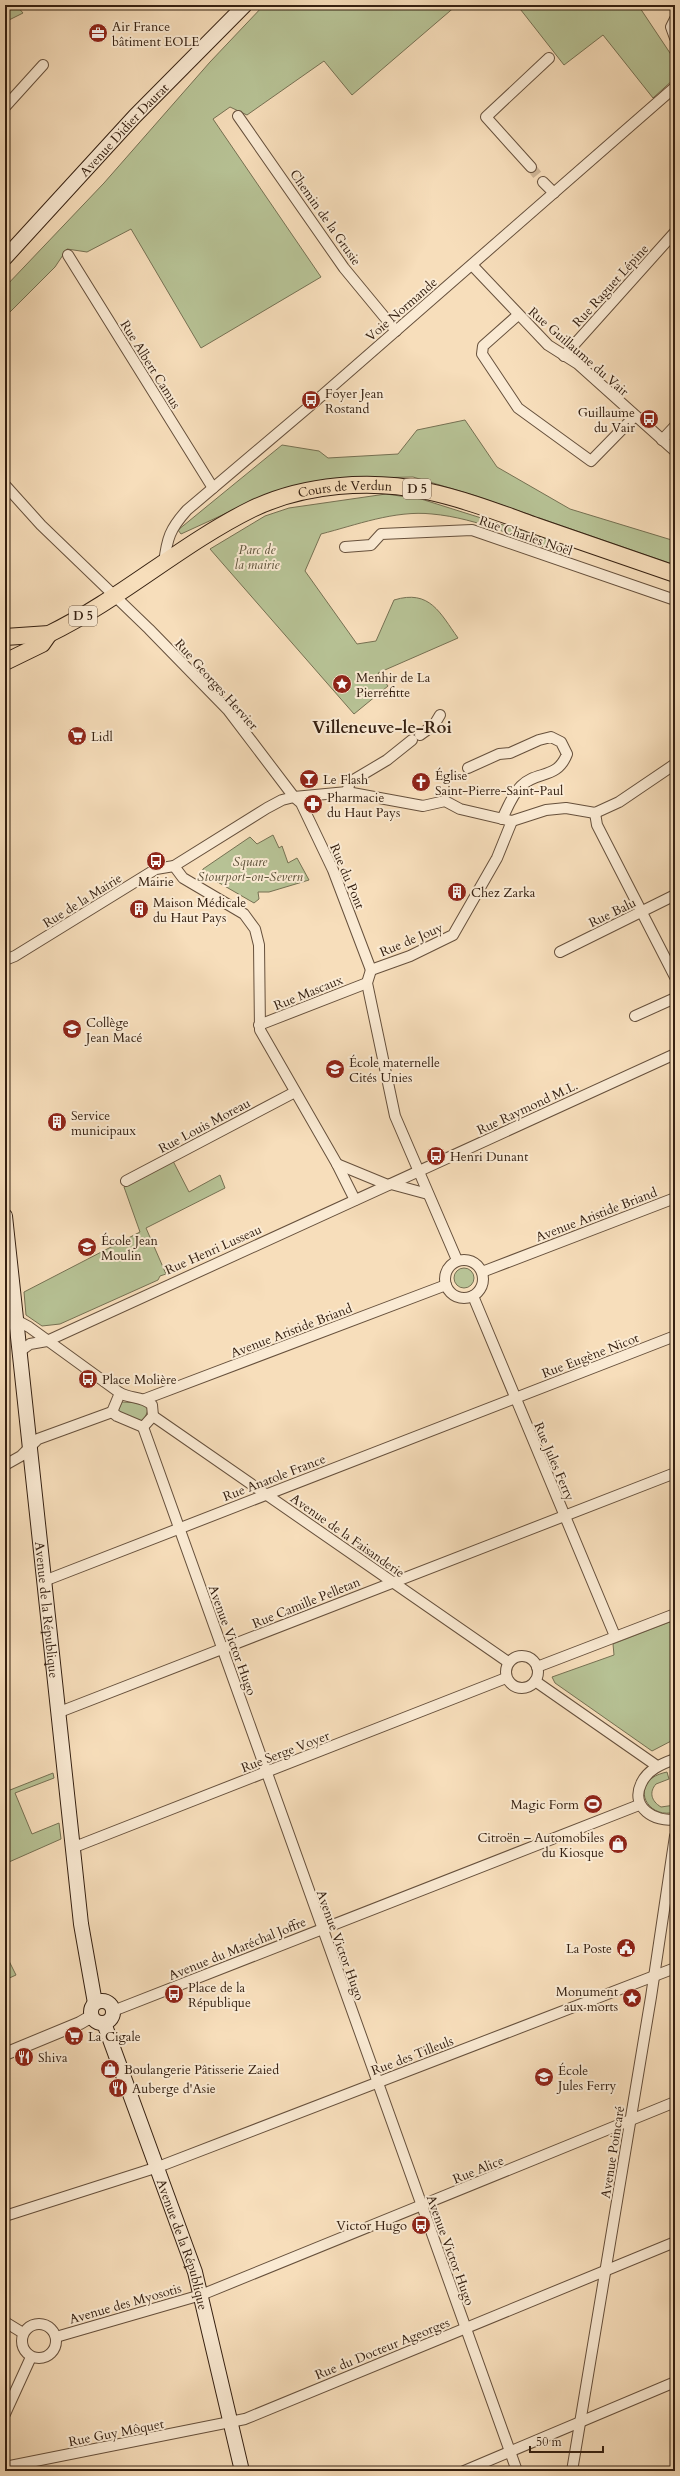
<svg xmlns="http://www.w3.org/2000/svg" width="680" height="2476" viewBox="0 0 680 2476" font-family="Cardo,serif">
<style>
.green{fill:#b7c295;stroke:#767153}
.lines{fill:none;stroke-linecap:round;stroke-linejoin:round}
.minor-tunnel{stroke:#d0b899;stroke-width:10;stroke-dasharray:10 5;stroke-linecap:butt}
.minor-casing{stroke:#66503c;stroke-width:12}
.tertiary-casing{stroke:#66503c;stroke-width:14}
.secondary-casing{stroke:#352011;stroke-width:16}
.primary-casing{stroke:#352011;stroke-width:18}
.minor{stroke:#faead3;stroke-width:10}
.tertiary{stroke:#faead3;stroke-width:12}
.secondary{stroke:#faead3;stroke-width:14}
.primary{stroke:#f7debb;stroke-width:16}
.labels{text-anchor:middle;stroke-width:4;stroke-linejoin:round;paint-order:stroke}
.shield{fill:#faead3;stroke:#705d4b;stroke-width:1}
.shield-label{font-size:12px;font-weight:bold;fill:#352011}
.poi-label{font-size:13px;fill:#352011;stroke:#faead3;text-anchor:start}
.street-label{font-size:13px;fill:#352011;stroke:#faead3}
.park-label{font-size:13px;font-style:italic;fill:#5c5139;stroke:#faead3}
.district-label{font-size:17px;font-weight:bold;fill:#352011;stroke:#faead3}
</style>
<rect width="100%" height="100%" fill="#f7debb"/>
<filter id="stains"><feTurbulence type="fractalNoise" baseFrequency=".005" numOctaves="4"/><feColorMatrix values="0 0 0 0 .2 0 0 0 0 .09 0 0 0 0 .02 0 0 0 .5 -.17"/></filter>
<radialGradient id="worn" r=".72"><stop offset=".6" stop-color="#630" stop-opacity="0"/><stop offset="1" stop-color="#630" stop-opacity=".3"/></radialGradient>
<!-- green -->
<g class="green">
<polygon points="5,5 16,5 23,13 5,22"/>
<polygon points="264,5 457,5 352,95 324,61 247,115 230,107 213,119 321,277 201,348 131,229 87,252 67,249 55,267 5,317 5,287 104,183 210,62"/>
<polygon points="517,5 638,5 674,59 675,78 653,98 603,35 564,65"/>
<polygon points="465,420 497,467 570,509 675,541 675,565 473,495 413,477 366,478 266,495 181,534 178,530 282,445 319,451 328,458 398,454 417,430"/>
<path d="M386,494L421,499L570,546L566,555C523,540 478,518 432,514C395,510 356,525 321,534L305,571L357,644L376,641L394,600C430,589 440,613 458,638L378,673L388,686L354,714L210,549L265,516L289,508Z"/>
<polygon points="273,835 279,848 282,846 288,863 297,858 309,880 269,892 258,892 259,899 254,903 202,873 203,869 250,837 257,844"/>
<polygon points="173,1161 189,1192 220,1175 225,1188 146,1228 166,1274 160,1276 158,1280 60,1324 42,1326 26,1315 24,1292 140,1232 124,1187"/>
<circle cx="464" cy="1278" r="10"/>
<polygon points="122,1402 144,1403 148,1410 144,1420 138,1422 117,1412"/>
<polygon points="675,1620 675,1739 652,1751 555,1683 552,1677 614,1655 613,1644"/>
<path d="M667,1772L669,1779L656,1784C649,1792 651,1801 661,1807L675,1805V1812C652,1819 633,1794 652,1778C656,1775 662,1773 667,1772Z"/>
<polygon points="53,1773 54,1778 15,1793 32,1834 59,1823 61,1839 9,1862 5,1853 5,1792"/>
<polygon points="7,1957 16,1975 5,1980 5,1958"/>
</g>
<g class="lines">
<!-- minor-tunnel -->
<polyline class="minor-tunnel" points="531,167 543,182"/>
<!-- minor casing -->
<g class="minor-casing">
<g id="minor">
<polyline points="675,19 671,27 675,38"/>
<polyline points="5,107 43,65"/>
<polyline points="238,116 344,268 396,331"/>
<polyline points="531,167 486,117 549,58"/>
<polyline points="543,182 554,193"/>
<polyline points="68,255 213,488"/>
<polyline points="472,265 548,345 578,364 675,451"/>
<polyline points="518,315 483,346 482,354 518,408 591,461 635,416"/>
<polyline points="564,356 675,232"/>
<polyline points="662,440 675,426"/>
<polyline points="5,485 41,525 149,629 228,710 294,797 301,803 333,870 371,970"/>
<polyline points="345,547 371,545 381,534 472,530 675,600"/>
<path d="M164,563C167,538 170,529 187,510L311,405L675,87"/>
<polyline points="420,735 434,725 440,715"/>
<path d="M468,768L499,754L510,753L539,740L551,737L561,742L567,754C557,780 537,770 521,786C512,795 507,809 502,819"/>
<polyline points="347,792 350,782 387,760 412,740"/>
<polyline points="595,813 597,825 675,977"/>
<polyline points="174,866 183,878 244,914 255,929 259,945 260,1030 337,1164 355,1200"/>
<polyline points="560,952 675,895"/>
<polyline points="5,960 15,956 156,869 174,866 267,808 282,800 294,797 347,792 423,806 445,801 460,809 512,821 546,810 566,808 595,813 619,802 675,764"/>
<polyline points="371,970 367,983 395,1116 457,1260"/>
<polyline points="371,970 410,956 453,935 497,858 512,821"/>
<polyline points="635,1016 675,998"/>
<polyline points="259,1025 367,983"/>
<polyline points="337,1164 388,1185"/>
<polyline points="126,1181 295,1092"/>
<polyline points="391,1184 428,1194"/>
<circle cx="464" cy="1279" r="19"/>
<polyline points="482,1272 675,1198"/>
<polyline points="473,1296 615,1636"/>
<polyline points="16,1320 29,1327 120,1393"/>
<polyline points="19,1352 30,1344 47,1341 675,1054"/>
<path d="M120,1393C131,1399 142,1396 152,1405L153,1416L143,1427L117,1416L112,1412Z"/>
<polyline points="145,1399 446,1285"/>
<polyline points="153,1416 508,1662"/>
<polyline points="143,1427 517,2471"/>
<polyline points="5,1465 21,1456 38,1439 112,1412"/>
<polyline points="44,1581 675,1336"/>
<circle cx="522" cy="1672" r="16"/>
<polyline points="537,1667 675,1614"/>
<polyline points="535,1681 657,1766"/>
<polyline points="57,1713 675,1473"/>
<path d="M675,1759C661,1764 647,1770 641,1784C630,1807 655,1823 675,1819"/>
<polyline points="72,1848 506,1678"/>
<polyline points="113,2011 639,1805"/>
<polyline points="5,2216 158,2167 675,1968"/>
<polyline points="5,2322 23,2333"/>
<circle cx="39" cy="2341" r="17"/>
<polyline points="56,2337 201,2295 675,2102"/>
<polyline points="5,2414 31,2357"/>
<polyline points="5,2467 245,2419 675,2242"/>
<polyline points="464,2471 675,2382"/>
<polyline points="572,2471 651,1997 675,1836"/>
</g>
</g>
<!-- tertiary casing -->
<g class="tertiary-casing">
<polyline id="tertiary" points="5,2054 80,2023 92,2016"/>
</g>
<!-- secondary casing -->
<g class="secondary-casing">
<g id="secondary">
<path id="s1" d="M5,258L135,116L245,5"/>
<path id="s2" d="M5,1216L81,1924L95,2003"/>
<circle cx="102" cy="2012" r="11"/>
<path id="s3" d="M104,2023L195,2272L242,2471"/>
</g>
</g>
<!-- primary casing -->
<g class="primary-casing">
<g id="primary">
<path id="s4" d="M5,637L49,634C121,599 181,544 252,509C304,484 371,479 426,491C464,499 500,513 536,526C583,542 629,558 675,574"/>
<polyline points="5,662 42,644 49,634"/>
</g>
</g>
<!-- minor -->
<use href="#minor" class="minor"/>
<!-- tertiary -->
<use href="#tertiary" class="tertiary"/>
<!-- secondary -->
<use href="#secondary" class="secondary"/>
<!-- primary -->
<use href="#primary" class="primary"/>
</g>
<!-- icons -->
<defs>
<g id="office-disc" transform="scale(1)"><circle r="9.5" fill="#8f2418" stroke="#faead3"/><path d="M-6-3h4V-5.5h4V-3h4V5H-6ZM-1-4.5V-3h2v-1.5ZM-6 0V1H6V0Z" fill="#fff"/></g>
<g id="bus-disc" transform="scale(1)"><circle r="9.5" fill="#8f2418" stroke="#faead3"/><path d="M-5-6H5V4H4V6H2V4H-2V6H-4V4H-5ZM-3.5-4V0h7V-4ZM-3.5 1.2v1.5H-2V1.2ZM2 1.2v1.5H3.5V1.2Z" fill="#fff"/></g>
<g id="sight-disc" transform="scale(1)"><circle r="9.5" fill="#8f2418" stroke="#faead3"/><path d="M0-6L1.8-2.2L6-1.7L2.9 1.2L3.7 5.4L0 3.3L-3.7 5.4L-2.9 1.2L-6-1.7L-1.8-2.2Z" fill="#fff"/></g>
<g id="supermarket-disc" transform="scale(1)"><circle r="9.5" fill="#8f2418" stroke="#faead3"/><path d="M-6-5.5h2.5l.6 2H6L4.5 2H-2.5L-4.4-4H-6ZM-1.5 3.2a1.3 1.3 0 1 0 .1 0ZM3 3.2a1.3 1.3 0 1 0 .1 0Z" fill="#fff"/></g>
<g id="bar-disc" transform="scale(1)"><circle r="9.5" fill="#8f2418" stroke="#faead3"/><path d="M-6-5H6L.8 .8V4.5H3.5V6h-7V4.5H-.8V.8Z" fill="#fff"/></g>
<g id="church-disc" transform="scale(1)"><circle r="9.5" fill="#8f2418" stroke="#faead3"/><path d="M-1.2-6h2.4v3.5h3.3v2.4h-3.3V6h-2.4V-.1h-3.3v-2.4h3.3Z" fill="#fff"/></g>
<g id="pharmacy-disc" transform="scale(1)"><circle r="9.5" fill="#8f2418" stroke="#faead3"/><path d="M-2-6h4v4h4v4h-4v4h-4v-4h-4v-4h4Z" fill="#fff"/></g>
<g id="building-disc" transform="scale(1)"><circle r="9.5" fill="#8f2418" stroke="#faead3"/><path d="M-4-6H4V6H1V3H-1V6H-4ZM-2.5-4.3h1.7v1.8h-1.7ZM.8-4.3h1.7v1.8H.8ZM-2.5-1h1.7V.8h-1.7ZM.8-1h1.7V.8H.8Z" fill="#fff"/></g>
<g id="school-disc" transform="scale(1)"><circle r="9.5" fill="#8f2418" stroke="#faead3"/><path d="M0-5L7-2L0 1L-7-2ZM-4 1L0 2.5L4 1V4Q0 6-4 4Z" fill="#fff"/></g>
<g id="stadium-disc" transform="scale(1)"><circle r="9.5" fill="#8f2418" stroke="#faead3"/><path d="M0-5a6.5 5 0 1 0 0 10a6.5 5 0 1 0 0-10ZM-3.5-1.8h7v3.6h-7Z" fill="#fff"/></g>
<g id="shop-disc" transform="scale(1)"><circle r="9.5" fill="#8f2418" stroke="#faead3"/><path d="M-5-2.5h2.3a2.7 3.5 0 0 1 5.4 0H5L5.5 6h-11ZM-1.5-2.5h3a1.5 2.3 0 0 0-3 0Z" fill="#fff"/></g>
<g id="civic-disc" transform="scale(1)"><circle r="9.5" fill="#8f2418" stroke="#faead3"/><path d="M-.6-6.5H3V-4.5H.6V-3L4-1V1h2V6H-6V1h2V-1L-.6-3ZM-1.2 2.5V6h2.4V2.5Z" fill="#fff"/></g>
<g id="restaurant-disc" transform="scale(1)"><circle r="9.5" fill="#8f2418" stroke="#faead3"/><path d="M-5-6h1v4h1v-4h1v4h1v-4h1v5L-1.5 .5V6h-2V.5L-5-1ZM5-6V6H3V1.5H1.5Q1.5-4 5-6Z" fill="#fff"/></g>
</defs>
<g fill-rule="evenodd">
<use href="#office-disc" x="98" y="33"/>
<use href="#bus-disc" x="311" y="400"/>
<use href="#bus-disc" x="649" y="419"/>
<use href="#sight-disc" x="342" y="684"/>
<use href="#supermarket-disc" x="77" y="736"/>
<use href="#bar-disc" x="309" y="779"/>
<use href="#church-disc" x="421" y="782"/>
<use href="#pharmacy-disc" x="313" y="804"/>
<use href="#bus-disc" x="156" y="861"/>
<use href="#building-disc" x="457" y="892"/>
<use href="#building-disc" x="139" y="909"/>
<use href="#school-disc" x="72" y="1029"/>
<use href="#school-disc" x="335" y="1069"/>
<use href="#building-disc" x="57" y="1122"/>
<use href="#bus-disc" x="436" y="1156"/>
<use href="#school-disc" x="87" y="1247"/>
<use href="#bus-disc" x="88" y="1379"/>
<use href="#stadium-disc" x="593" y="1804"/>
<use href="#shop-disc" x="618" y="1844"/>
<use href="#civic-disc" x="626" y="1948"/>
<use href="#bus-disc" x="174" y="1994"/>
<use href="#sight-disc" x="632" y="1998"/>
<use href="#supermarket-disc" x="74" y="2036"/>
<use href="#restaurant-disc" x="24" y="2057"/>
<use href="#shop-disc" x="110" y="2069"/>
<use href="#school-disc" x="544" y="2077"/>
<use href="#restaurant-disc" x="118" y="2088"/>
<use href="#bus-disc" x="421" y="2225"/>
</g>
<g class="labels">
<!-- shield labels -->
<g class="shield">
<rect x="403" y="479" width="28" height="20" rx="3"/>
<rect x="69" y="606" width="28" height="20" rx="3"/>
</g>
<g class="shield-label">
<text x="417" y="493">D 5</text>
<text x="83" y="620">D 5</text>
</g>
<!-- poi labels -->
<g class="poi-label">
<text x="112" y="31">Air France<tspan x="112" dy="15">bâtiment EOLE</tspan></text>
<text x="325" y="398">Foyer Jean<tspan x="325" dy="15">Rostand</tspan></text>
<text x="635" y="417" text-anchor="end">Guillaume<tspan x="635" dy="15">du Vair</tspan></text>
<text x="356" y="682">Menhir de La<tspan x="356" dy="15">Pierrefitte</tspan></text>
<text x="91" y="741">Lidl</text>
<text x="435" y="780">Église<tspan x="435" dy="15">Saint-Pierre-Saint-Paul</tspan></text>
<text x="323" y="784">Le Flash</text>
<text x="327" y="802">Pharmacie<tspan x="327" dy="15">du Haut Pays</tspan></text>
<text x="156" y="886" text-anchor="middle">Mairie</text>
<text x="471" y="897">Chez Zarka</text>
<text x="153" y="907">Maison Médicale<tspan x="153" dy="15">du Haut Pays</tspan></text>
<text x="86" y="1027">Collège<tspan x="86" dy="15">Jean Macé</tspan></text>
<text x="349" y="1067">École maternelle<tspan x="349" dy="15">Cités Unies</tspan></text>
<text x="71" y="1120">Service<tspan x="71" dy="15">municipaux</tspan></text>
<text x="450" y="1161">Henri Dunant</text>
<text x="101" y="1245">École Jean<tspan x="101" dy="15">Moulin</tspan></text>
<text x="102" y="1384">Place Molière</text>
<text x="579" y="1809" text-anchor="end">Magic Form</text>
<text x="604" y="1842" text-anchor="end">Citroën – Automobiles<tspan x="604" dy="15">du Kiosque</tspan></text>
<text x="612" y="1953" text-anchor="end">La Poste</text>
<text x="188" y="1992">Place de la<tspan x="188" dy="15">République</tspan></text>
<text x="618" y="1996" text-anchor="end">Monument<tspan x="618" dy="15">aux morts</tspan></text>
<text x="88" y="2041">La Cigale</text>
<text x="38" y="2062">Shiva</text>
<text x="124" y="2074">Boulangerie Pâtisserie Zaied</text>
<text x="558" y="2075">École<tspan x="558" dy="15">Jules Ferry</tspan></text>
<text x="132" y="2093">Auberge d'Asie</text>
<text x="407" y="2230" text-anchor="end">Victor Hugo</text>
</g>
<!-- street labels -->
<g class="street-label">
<text dy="5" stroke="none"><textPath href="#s1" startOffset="175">Avenue Didier Daurat</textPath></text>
<text transform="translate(326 217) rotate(55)" y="5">Chemin de la Grusie</text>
<text transform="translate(610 285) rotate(-48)" y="5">Rue Raguet Lépine</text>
<text transform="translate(401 309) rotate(-41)" y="5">Voie Normande</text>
<text transform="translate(579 351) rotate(41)" y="5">Rue Guillaume du Vair</text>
<text transform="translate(151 364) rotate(58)" y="5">Rue Albert Camus</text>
<text dy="5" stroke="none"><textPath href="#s4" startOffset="379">Cours de Verdun</textPath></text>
<text transform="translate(526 535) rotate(19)" y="5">Rue Charles Noël</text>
<text transform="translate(217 684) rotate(48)" y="5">Rue Georges Hervier</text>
<text transform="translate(348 876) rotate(67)" y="5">Rue du Pont</text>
<text transform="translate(82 900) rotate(-32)" y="5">Rue de la Mairie</text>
<text transform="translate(612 912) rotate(-26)" y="5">Rue Balu</text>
<text transform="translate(411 939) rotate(-23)" y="5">Rue de Jouy</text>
<text transform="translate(308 992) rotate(-22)" y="5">Rue Mascaux</text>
<text transform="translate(527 1107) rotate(-25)" y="5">Rue Raymond M.L.</text>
<text transform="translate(204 1125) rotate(-28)" y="5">Rue Louis Moreau</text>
<text transform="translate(596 1214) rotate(-21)" y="5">Avenue Aristide Briand</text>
<text transform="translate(213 1249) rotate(-24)" y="5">Rue Henri Lusseau</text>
<text transform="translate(291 1330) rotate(-21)" y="5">Avenue Aristide Briand</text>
<text transform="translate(590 1355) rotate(-21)" y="5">Rue Eugène Nicot</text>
<text transform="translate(555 1461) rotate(67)" y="5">Rue Jules Ferry</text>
<text transform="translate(274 1477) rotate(-21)" y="5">Rue Anatole France</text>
<text transform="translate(348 1535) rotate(35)" y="5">Avenue de la Faisanderie</text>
<text transform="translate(306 1602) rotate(-22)" y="5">Rue Camille Pelletan</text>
<text dy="5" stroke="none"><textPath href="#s2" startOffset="396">Avenue de la République</textPath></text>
<text transform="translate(233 1640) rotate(70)" y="5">Avenue Victor Hugo</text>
<text transform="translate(285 1751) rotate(-21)" y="5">Rue Serge Voyer</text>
<text transform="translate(341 1945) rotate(70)" y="5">Avenue Victor Hugo</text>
<text transform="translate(237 1948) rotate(-22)" y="5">Avenue du Maréchal Joffre</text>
<text transform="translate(412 2055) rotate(-21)" y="5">Rue des Tilleuls</text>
<text transform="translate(612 2152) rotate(-81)" y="5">Avenue Poincaré</text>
<text transform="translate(478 2169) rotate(-22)" y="5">Rue Alice</text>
<text dy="5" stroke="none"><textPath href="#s3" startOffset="235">Avenue de la République</textPath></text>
<text transform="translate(451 2250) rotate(70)" y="5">Avenue Victor Hugo</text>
<text transform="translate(125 2303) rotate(-16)" y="5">Avenue des Myosotis</text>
<text transform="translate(382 2348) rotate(-22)" y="5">Rue du Docteur Ageorges</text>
<text transform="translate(116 2432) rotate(-11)" y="5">Rue Guy Môquet</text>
</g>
<!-- park labels -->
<g class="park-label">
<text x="257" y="554">Parc de<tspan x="257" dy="15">la mairie</tspan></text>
<text x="250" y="866">Square<tspan x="250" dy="15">Stourport-on-Severn</tspan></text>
</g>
<!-- district labels -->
<g class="district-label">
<text x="382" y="733">Villeneuve-le-Roi</text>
</g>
</g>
<!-- margin -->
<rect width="680" height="2476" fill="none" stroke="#f7debb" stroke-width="20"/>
<rect x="6" y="6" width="668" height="2464" fill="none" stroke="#352011" stroke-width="2"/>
<rect x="10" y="10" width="660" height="2456" fill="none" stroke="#352011"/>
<!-- scale -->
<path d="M530 2446v6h73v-6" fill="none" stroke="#352011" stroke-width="2"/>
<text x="536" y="2446" font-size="12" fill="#352011" stroke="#faead3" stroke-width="3" paint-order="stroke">50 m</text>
<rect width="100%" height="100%" filter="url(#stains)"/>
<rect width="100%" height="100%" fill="url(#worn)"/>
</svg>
